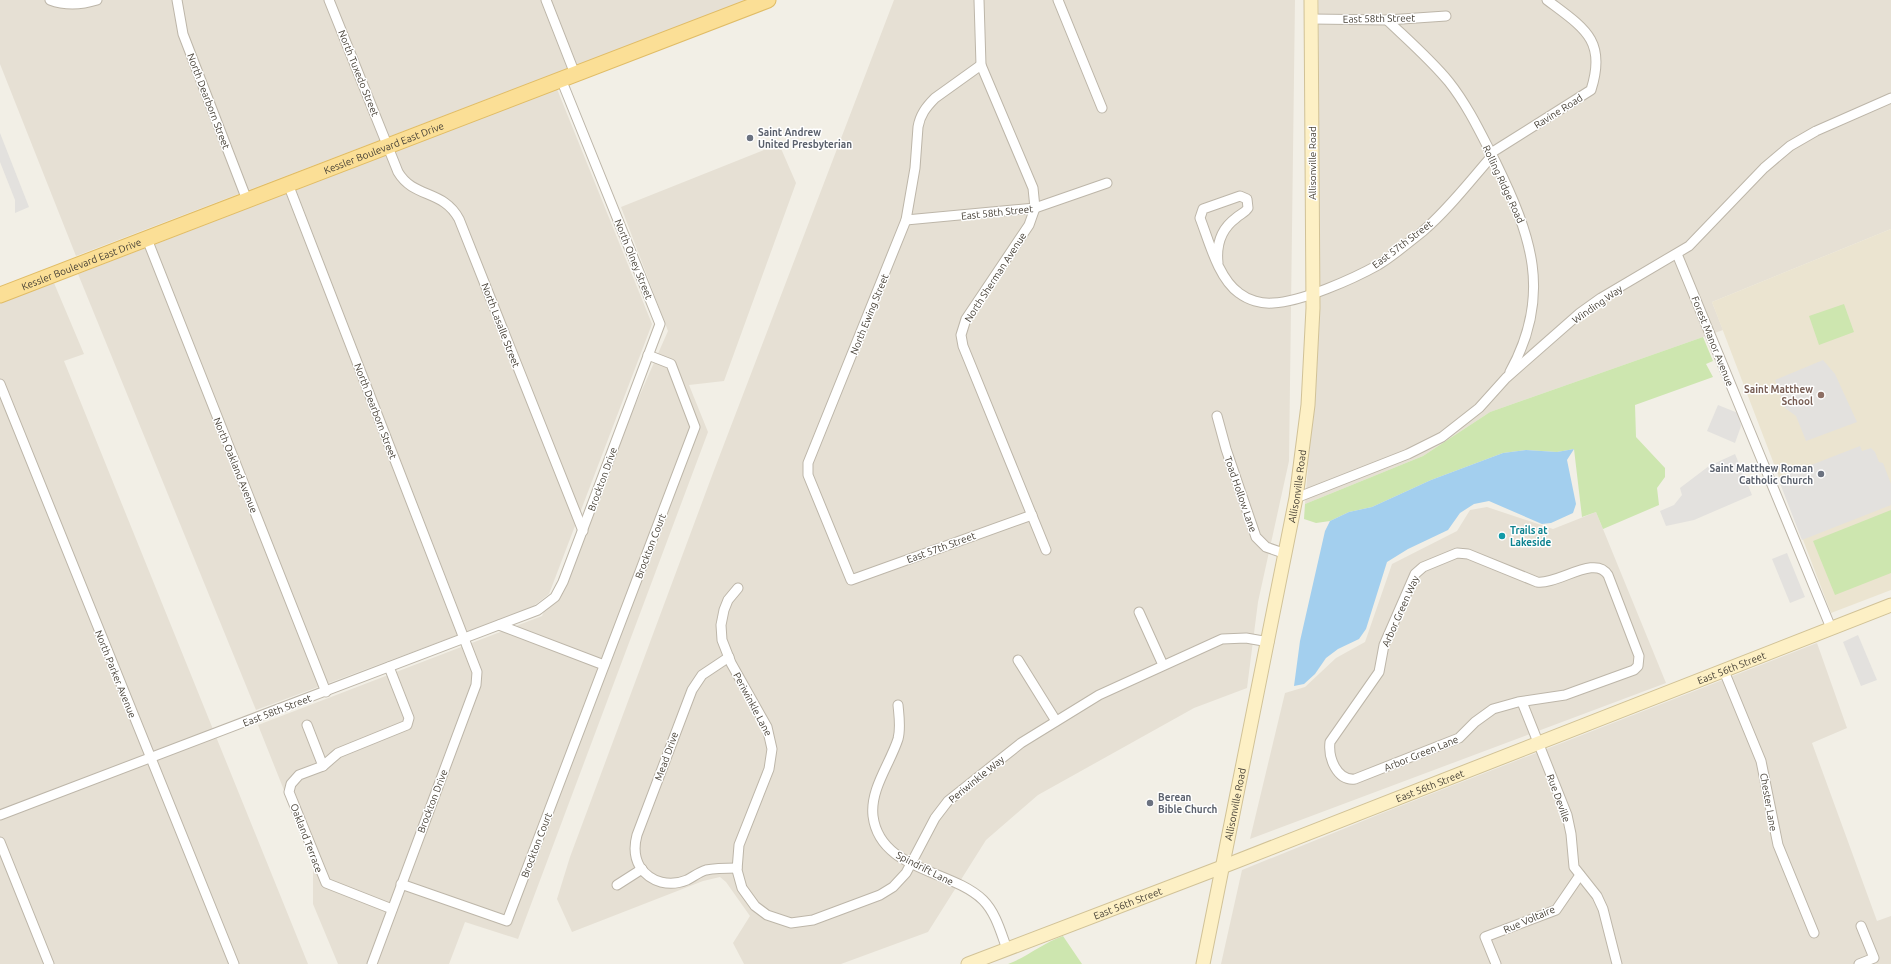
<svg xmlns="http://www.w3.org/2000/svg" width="1891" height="964" viewBox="0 0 1891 964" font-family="Ubuntu,sans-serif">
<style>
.residential{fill:#e6e0d4}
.education{fill:#ebe4d0}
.green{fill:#cde6af}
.parking{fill:#e3e1de}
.water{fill:#a3cfee}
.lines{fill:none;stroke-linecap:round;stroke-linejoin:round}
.street-casing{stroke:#bdb6a9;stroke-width:11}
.secondary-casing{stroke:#d1c297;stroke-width:15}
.primary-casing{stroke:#e0bc66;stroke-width:17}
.street{stroke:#fff;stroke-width:9}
.secondary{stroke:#fdf0c5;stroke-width:13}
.primary{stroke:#fbdf96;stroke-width:15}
.worship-dot{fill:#6b7280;stroke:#fff;stroke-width:1.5}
.education-dot{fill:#8d6e63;stroke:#fff;stroke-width:1.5}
.culture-dot{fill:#0f9aa8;stroke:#fff;stroke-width:1.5}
.labels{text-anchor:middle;stroke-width:3;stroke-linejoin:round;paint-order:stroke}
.street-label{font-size:10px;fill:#453f35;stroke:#fff}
.worship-label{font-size:10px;font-weight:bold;fill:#5b616d;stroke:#fff;text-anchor:start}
.education-label{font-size:10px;font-weight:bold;fill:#785e54;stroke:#fff;text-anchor:end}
.culture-label{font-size:10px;font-weight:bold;fill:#0d838f;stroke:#fff;text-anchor:start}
</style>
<rect width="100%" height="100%" fill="#f2efe6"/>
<!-- residential -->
<g class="residential">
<polygon points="0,0 747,0 76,256 0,64"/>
<polygon points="894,0 1295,0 1289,461 1258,602 1247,688 1194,708 1038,795 986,840 928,932 841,964 744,964 733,943 750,916 726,882 720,877 703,881 572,932 557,899 570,857 713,473"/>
<polygon points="1319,0 1891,0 1891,229 1712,302 1723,330 1490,412 1423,456 1305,504 1319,325"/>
<polygon points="557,89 652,324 549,594 531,608 256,710 78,274"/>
<polygon points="779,144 796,183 724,381 689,385 708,432 518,939 465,922 449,964 338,964 313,904 313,863 258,725 542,616 668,331 621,207"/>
<polygon points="54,283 84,354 64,361 308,964 0,964 0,303"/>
<polygon points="1487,507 1553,529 1596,512 1666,683 1250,839 1285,693 1305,687 1336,658 1365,642 1392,564 1457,531 1470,510"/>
<polygon points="1817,643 1847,728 1812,743 1877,921 1891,916 1891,964 1221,964 1242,870 1380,814"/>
</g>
<!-- education -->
<polygon class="education" points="1891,229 1891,590 1831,613 1712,302"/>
<!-- green -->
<g class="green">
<polygon points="1844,304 1854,332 1819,345 1809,316"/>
<polygon points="1703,337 1713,361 1706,364 1713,377 1635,405 1636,437 1665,468 1665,477 1657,488 1659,505 1603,529 1596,512 1582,517 1574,449 1557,452 1526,450 1503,453 1431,480 1372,507 1349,512 1330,521 1316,523 1304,519 1305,504 1423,456 1490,412"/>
<polygon points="1891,510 1891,573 1835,595 1813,541"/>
<path d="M1063,936L1082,964H1008C1027,957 1043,943 1063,936Z"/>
</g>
<!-- parking -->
<g class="parking">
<polygon points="0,133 29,207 15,213 15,200 0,162"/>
<polygon points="1823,360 1835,374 1857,422 1806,441 1796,416 1785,408 1775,380"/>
<polygon points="1718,405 1738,413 1741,426 1735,443 1707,431"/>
<polygon points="1860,446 1862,451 1871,448 1875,452 1879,462 1883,463 1891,484 1891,505 1802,540 1778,478"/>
<polygon points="1735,454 1752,495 1694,520 1666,526 1660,511 1674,505 1682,495 1680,488 1709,466"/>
<polygon points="1787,553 1805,597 1790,603 1772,559"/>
<polygon points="1858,635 1877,680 1861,686 1843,642"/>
</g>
<!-- water -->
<polygon class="water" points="1574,449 1567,460 1576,504 1573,513 1551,523 1542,524 1489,501 1474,504 1460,513 1448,530 1408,549 1387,562 1366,629 1359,639 1338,649 1326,658 1315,674 1304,684 1294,686 1300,641 1325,531 1330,521 1349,512 1372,507 1431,480 1503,453 1526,450 1557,452"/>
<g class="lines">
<!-- street casing -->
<g class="street-casing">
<g id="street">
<path d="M50,0C66,6 81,5 97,0"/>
<polyline points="177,0 183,34 247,200"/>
<path d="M329,0L398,172C414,199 443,189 459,219L583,531"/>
<polyline points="546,0 575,74"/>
<polyline points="979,0 981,65 1033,188 1035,208 1029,225 966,319 961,335 963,346 1046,550"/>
<polyline points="1058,0 1102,108"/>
<polyline points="1312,19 1387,20 1446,16"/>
<path d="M1387,20C1408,40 1431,60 1449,82C1468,106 1481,134 1495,161C1531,235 1553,294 1510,372"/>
<path d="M981,65L935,98C926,107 920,115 918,127L915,168L906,220L808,463V475L851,580L1032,515"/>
<path d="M1491,153L1591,90C1607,40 1584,28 1547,0"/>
<polyline points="288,184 477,672 476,685 372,964"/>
<polyline points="906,220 1035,208 1107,183"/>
<polyline points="147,239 326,692"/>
<polyline points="1677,254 1831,628"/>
<path d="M1218,263C1216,244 1221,229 1236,218C1240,214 1245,213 1248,208L1247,199L1240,196L1203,209L1200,218C1209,241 1218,278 1239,293C1248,300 1261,304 1273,303C1301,302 1353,279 1378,265C1393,256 1408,243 1422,232C1448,210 1470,181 1492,156"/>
<polyline points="0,384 234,964"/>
<polyline points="1217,416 1226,449 1256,537 1266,547 1286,554"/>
<polyline points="1296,498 1408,454 1442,437 1479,408 1506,378 1580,313 1601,298 1689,246 1764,168 1790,146 1816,131 1891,98"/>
<path d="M1457,553L1468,554L1537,582C1558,585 1595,554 1608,575L1639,656L1638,666L1634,670L1565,695L1518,702L1493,709L1475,722L1459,738L1355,779C1337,781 1328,758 1330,742L1379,672L1384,645L1415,574L1423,567Z"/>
<polyline points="738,588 728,600 724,610 721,625 722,640 731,663 767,727 772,749 769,769 739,845 737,870 742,888 755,906 767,915 791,923 813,920 880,895 893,887 906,873 935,818 948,801 1021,743 1099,695 1222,639 1246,638 1269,642"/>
<polyline points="1139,612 1163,665"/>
<polyline points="499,625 604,665"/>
<path d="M729,657L702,675L692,690L637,835C634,846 634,857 640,867C651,883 670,887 687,880C693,877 699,872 706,870C716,868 727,868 737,868"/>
<polyline points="1018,660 1056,721"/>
<polyline points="389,667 409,718 407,725 338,753 323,766 299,775 291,784 289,792 326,883 392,909"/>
<polyline points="1724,671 1761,761 1778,845 1814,933"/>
<polyline points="1522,702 1567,815 1571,834 1574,867 1597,896 1603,909 1617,964"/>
<path d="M898,705C899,716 901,728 898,739C890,764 870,789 873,816C880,871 951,869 983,900C996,913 1001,933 1007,949"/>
<polyline points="307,725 323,766"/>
<polyline points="0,815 538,610 555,597 563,582 660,324 561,79"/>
<polyline points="0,842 49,964"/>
<polyline points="401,884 507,921 695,427 671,364 648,355"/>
<polyline points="617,885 642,869"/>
<polyline points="1496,964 1485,937 1556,910 1580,875"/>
<polyline points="1859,964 1874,958 1861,926"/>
</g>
</g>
<!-- secondary casing -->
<g class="secondary-casing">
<g id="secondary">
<path id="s1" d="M968,964L1222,867L1891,605"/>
<path id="s2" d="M1203,964L1296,498L1308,405L1313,308L1311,0"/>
</g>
</g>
<!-- primary casing -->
<g class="primary-casing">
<g id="primary">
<path id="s3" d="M0,295L768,0"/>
</g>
</g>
<!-- street -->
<use href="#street" class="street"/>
<!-- secondary -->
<use href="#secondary" class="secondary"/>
<!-- primary -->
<use href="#primary" class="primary"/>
</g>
<!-- markers -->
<g class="worship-dot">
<circle cx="750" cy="138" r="4"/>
<circle cx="1821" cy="474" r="4"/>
<circle cx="1150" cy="803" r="4"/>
</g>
<circle class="education-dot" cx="1821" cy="395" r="4"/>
<circle class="culture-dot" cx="1502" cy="536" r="4"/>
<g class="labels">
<!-- street labels -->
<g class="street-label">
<text transform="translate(1379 18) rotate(-1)" y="4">East 58th Street</text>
<text transform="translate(359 73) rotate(68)" y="4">North Tuxedo Street</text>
<text transform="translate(209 101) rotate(69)" y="4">North Dearborn Street</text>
<text transform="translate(1558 111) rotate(-32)" y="4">Ravine Road</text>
<text dy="4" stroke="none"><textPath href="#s3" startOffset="411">Kessler Boulevard East Drive</textPath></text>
<text transform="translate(1312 163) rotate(-90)" y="4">Allisonville Road</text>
<text transform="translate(1504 184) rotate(65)" y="4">Rolling Ridge Road</text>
<text transform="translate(997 212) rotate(-6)" y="4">East 58th Street</text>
<text transform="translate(1402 244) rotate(-37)" y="4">East 57th Street</text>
<text transform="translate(634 259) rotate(68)" y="4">North Olney Street</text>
<text dy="4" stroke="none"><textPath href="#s3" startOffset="87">Kessler Boulevard East Drive</textPath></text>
<text transform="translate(995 277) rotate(-57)" y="4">North Sherman Avenue</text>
<text transform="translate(1597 304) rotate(-35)" y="4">Winding Way</text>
<text transform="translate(869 314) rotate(-68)" y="4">North Ewing Street</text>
<text transform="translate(501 325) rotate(69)" y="4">North Lasalle Street</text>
<text transform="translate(1713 341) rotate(68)" y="4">Forest Manor Avenue</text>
<text transform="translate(376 411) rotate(69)" y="4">North Dearborn Street</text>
<text transform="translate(236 465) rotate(68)" y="4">North Oakland Avenue</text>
<text transform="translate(602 479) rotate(-70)" y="4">Brockton Drive</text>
<text dy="4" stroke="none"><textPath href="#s2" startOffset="487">Allisonville Road</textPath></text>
<text transform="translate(1241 494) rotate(71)" y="4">Toad Hollow Lane</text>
<text transform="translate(650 546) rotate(-69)" y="4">Brockton Court</text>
<text transform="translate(941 547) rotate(-20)" y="4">East 57th Street</text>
<text transform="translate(1400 611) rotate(-66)" y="4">Arbor Green Way</text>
<text dy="4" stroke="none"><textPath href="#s1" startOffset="819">East 56th Street</textPath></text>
<text transform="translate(116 674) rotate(68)" y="4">North Parker Avenue</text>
<text transform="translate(753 704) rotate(62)" y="4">Periwinkle Lane</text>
<text transform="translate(277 710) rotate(-21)" y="4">East 58th Street</text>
<text transform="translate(1421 753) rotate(-22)" y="4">Arbor Green Lane</text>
<text transform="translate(666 756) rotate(-70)" y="4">Mead Drive</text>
<text transform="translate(976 779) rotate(-39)" y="4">Periwinkle Way</text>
<text dy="4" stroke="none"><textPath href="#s1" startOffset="495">East 56th Street</textPath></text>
<text transform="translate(1559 798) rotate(70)" y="4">Rue Deville</text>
<text transform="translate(432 801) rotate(-69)" y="4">Brockton Drive</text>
<text transform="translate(1769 802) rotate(80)" y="4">Chester Lane</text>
<text dy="4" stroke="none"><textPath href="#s2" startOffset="163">Allisonville Road</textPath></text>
<text transform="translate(307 838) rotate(69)" y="4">Oakland Terrace</text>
<text transform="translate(536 845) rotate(-69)" y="4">Brockton Court</text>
<text transform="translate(925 868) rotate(27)" y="4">Spindrift Lane</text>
<text dy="4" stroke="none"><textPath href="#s1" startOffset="171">East 56th Street</textPath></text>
<text transform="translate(1529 919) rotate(-23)" y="4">Rue Voltaire</text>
</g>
<!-- worship labels -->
<g class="worship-label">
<text x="758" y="136">Saint Andrew<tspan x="758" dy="12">United Presbyterian</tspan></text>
<text x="1813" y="472" text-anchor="end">Saint Matthew Roman<tspan x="1813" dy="12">Catholic Church</tspan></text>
<text x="1158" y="801">Berean<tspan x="1158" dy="12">Bible Church</tspan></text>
</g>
<!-- education labels -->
<g class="education-label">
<text x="1813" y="393">Saint Matthew<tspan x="1813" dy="12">School</tspan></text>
</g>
<!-- culture labels -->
<g class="culture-label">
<text x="1510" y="534">Trails at<tspan x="1510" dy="12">Lakeside</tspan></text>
</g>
</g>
</svg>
